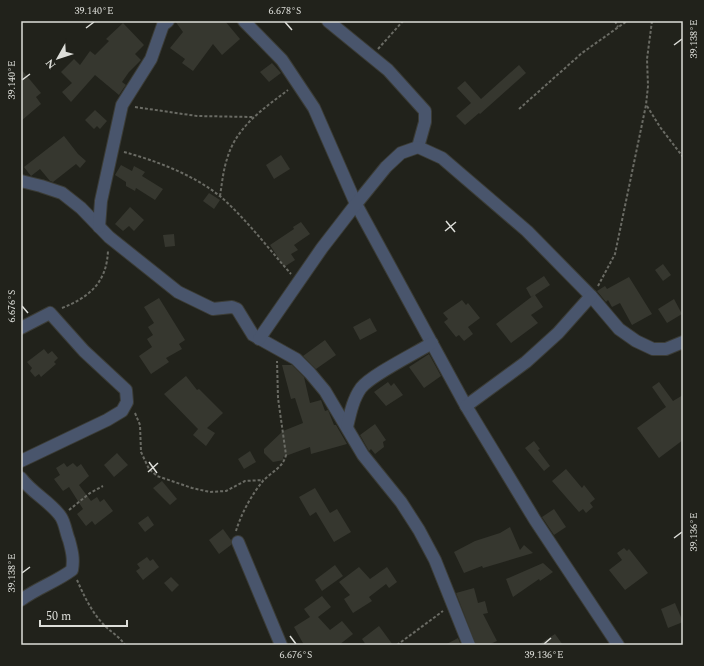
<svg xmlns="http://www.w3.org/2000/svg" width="704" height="666" viewBox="0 0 704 666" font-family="Spectral,serif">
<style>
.building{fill:#36372f}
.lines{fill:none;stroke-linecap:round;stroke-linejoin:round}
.minor-casing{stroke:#3b3c36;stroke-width:14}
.path{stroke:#6a6b64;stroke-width:2;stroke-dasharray:3 2;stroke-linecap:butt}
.minor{stroke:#49556c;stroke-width:12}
.ticks{fill:none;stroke:#ddded9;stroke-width:1.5}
.neatline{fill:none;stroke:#ddded9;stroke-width:1.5}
.ticks-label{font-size:10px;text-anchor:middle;fill:#ddded9}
</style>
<rect width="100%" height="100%" fill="#21221b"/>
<!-- building -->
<g class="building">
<polygon points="175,21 225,21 240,39 222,55 213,44 193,71 182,63 185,59 170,48 183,32"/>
<polygon points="123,23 144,45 135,54 141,60 129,72 122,82 126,85 123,89 119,95 95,75 71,102 62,92 72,83 61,72 74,59 80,65 90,51 95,55 109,41 106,39"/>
<polygon points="272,63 281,73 269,82 260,72"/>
<polygon points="519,65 526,73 480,114 479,113 465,125 456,116 471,103 457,88 465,81 481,99"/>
<polygon points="21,69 41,93 36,97 41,104 21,121"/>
<polygon points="95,110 107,121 100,129 97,126 94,129 85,120"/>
<polygon points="64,136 78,154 86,161 80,168 76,164 53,182 50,181 40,169 31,176 24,167"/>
<polygon points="281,155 290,169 274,179 266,165"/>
<polygon points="121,165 132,171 134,166 145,172 142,176 163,189 155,200 136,188 135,191 126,186 126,182 115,175"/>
<polygon points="209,193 220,200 214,209 203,201"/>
<polygon points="130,207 144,220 134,231 129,226 123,231 115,224"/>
<polygon points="301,222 310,234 294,245 298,250 291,254 295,260 284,267 270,245 294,229 293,227"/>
<polygon points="174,234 175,246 165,247 163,235"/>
<polygon points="663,264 671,275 663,281 655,270"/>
<polygon points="544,276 550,285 535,295 543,307 531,315 538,323 511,343 496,324 534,295 531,297 526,288"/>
<polygon points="629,277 652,314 632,325 620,303 612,307 608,300 606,302 597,291 605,286 607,289"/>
<polygon points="159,298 185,340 179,344 182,349 166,358 169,362 151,374 139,356 152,347 147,339 153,335 148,327 154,323 144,307"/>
<polygon points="674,299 682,314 667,323 658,309"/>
<polygon points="462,300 466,305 468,303 480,318 468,327 473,334 464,341 459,335 456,337 444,322 448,319 443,313"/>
<polygon points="370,318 377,331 360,340 353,327"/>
<polygon points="325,340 336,355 316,369 303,356"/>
<polygon points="44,349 48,354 52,351 58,358 54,362 56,364 41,377 39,374 35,377 30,371 32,368 27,362"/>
<polygon points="429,354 441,376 424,388 409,367"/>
<polygon points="282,365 292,365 304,377 310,403 321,400 325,411 328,410 334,425 336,425 347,444 311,454 310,447 283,457 284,460 273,462 264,453 264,449 283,431 303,423 295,398 291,399"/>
<polygon points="186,376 197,390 199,389 223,413 207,428 215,433 206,446 193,435 198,429 164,394"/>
<polygon points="388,382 391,386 394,383 403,395 386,406 374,392"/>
<polygon points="659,382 673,401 683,395 683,440 659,458 637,428 666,407 652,387"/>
<polygon points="375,424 386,440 383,442 384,447 375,454 371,449 369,451 360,435"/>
<polygon points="534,441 540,449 538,450 550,466 544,471 525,448"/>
<polygon points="250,451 256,462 244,469 238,459"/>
<polygon points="117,453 128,465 114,477 104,465"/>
<polygon points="64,463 67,467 73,463 77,467 81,464 89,476 79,485 91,501 97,497 100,502 104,499 113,511 95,525 92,521 86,526 77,514 83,509 69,487 63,491 54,479 60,475 56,468"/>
<polygon points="566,469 582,488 584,485 595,499 590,503 593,507 586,513 583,509 579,512 552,481"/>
<polygon points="162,481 177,499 170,505 153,488"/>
<polygon points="315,488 330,513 337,509 351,532 334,542 316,512 310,516 299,497"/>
<polygon points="554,509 566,527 554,535 542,517"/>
<polygon points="148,516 154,525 145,532 138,523"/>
<polygon points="510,527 520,550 524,545 533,553 483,568 482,566 464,573 454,552 475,541 500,533"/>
<polygon points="223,529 231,540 231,545 219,554 209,540"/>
<polygon points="624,548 627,551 629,549 648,573 625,590 609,570 622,560 617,553"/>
<polygon points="147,557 150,561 153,559 159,567 143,580 136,571 140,568 137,564"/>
<polygon points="543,563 553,572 540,581 539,579 513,597 506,579"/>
<polygon points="335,565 343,576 322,591 315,580"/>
<polygon points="359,567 370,579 387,567 397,582 389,588 386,584 369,597 372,601 353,613 344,599 350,595 339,582"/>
<polygon points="171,577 179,585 172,592 164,583"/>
<polygon points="474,588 478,603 485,601 488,613 483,614 497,641 488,645 476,645 456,593"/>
<polygon points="322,596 331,607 318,617 330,630 342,621 353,634 339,645 304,645 294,627 310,617 304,609"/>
<polygon points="675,603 683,622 668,628 661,609"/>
<polygon points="379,626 393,645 366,645 362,639"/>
<polygon points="555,634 563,645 538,645"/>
<polygon points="458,638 461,645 445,645"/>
</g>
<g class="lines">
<!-- minor casing -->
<g class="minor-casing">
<g id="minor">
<polyline points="244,21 282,60 314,108 356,204 466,406 535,520 618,645"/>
<polyline points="328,21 388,70 425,111 425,122 418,147"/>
<polyline points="21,181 41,186 62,193 81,208 109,237 178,292 213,309 232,307 237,309 253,335 296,359 310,373 325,391 363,455 401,502 419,530 435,560 469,645"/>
<polyline points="99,227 101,201 122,105 151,59 163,25 168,21"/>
<polyline points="21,328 50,313 84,351 126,390 127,402 122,411 107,420 21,461"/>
<polyline points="259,339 322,248 356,204 386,167 401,153 418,147 442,158 527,231 591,296 619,329 636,341 653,349 666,349 683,342"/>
<polyline points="466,406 526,362 558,333 591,296"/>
<path d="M347,427C350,414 353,399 361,388C371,375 416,353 432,343"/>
<path d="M21,478C32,493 52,503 61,517C65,523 66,533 69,540C72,551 74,559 72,570C56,582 37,588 21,600"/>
<polyline points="238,542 281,645"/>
</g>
</g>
<!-- path -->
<g class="path">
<polyline points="615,21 618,27"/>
<polyline points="378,49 403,21"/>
<polyline points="647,106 660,127 683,157"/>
<polyline points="135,107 197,116 253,117"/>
<polyline points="519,109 582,53 627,21"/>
<path d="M124,152C157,161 194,175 221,197C247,220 268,248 291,274"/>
<path d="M220,196C222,184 223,171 227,159C236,127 263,109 288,90"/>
<polyline points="598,286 615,254 646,105 648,86 647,59 652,21"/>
<path d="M62,308C90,297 107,282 108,250"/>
<polyline points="135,413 140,425 141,452 149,469 157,476 192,488 210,492 226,491 245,481 263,480"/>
<polyline points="69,510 90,493 103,486"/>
<path d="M236,531C241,514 252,494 263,481C271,472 283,468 286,455L278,398L277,361"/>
<path d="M77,580C84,596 92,613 105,626C112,633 119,636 125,645"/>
<polyline points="397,645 443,611"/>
</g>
<!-- minor -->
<use href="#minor" class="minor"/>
</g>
<!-- ticks -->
<path class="ticks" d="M285,22L292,30M86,28L94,22M674,45L682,39M22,80L30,74M446,221L455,232M445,231L456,222M22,306L28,313M149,462L157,473M148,472L158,463M674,538L682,532M22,573L30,567M290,636L296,644M544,644L551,638"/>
<!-- border -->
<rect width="704" height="666" fill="none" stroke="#21221b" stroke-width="44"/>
<!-- north arrow -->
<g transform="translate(58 58) rotate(231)" stroke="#21221b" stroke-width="3" paint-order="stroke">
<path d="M0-3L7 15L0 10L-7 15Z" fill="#ddded9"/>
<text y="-6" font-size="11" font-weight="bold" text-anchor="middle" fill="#ddded9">N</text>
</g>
<!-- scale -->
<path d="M40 620v6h87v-6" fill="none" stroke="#ddded9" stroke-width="2"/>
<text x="46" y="620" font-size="12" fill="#ddded9" stroke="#21221b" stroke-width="3" paint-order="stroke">50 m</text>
<rect x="22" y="22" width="660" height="622" class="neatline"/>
<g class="ticks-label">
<text x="94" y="14">39.140°E</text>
<text x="285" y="14">6.678°S</text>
<text transform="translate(693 39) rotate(-90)" y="4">39.138°E</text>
<text transform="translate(11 80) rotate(-90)" y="4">39.140°E</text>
<text transform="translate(11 306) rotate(-90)" y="4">6.676°S</text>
<text transform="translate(693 532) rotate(-90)" y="4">39.136°E</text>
<text transform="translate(11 573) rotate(-90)" y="4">39.138°E</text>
<text x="296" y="658">6.676°S</text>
<text x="544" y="658">39.136°E</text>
</g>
</svg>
